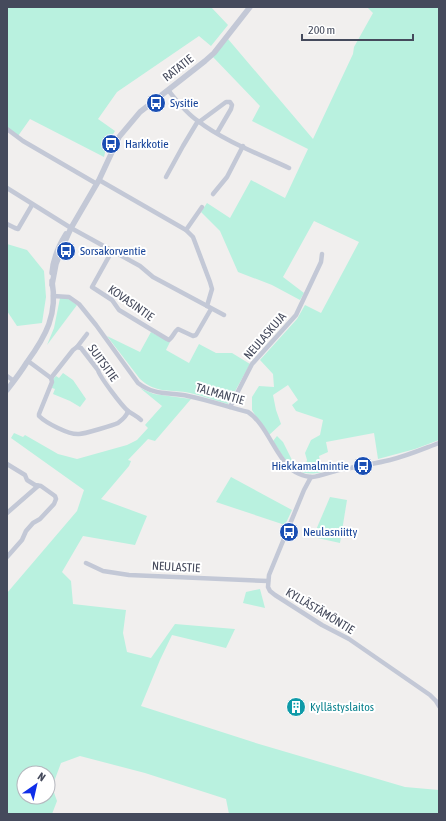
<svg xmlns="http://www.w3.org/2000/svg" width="446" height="821" viewBox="0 0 446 821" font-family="'Asap Condensed',sans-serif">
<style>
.green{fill:#b9f1df;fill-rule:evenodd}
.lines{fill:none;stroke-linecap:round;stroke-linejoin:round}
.minor{stroke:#c3c8d6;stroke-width:4.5}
.tertiary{stroke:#c3c8d6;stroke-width:5.5}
.labels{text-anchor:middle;stroke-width:4;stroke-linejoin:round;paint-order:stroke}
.street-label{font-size:12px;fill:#454a5c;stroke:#fff}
.transit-label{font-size:12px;fill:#164399;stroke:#fff;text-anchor:start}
.culture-label{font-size:12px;fill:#0d838f;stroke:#fff;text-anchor:start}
</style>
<rect width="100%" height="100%" fill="#f1efee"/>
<!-- green -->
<g class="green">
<polygon points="7,7 211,7 228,25 211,46 199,36 117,92 98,119 115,131 107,144 104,157 30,119 18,136 7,128"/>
<path d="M367,7H439V440L415,449L378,459L374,433L326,442L328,452L319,456L322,472C294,479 286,461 273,441L277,436L283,442L293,462L305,468L307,460L305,453L311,440L320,435L323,420L296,411L292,405L298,400L288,385L273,395L276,410L281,424L268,436L252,410V397L259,386L274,387L273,374L260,360L297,319L305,305L321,313L359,242L314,221L283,277L304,293L300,300L272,285L238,272L220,231L201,212L207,203L230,218L251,180L285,198L308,149L252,121L260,106L213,57L228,39L313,139L353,54L354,47L373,13Z"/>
<polygon points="7,244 27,250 44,271 46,297 42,323 17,326 7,311"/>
<polygon points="60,298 67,298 77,305 47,345 54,328"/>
<path d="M151,332L170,342L166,350L189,363L199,344L216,353H232L250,364L228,404C216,401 203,396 190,393C171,389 156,394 140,379L107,336L140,352Z"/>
<polygon points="63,373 73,380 86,399 80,407 70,401 53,394 55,389 52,388 53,379 56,376 59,378"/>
<path d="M140,388L154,394L191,399L155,441L148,439L128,460L131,461L129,466L101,499L147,516L135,545L83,536L62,572L71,581L73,604L126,610L123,633L127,652L151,658L175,624L235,629L226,648L172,635L160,660L141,706L259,744L405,787L439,790V814H229L226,799L145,773L80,756L61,763L52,787L57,801L52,814H7V593L77,511L84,490L11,438L14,433L23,437L25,435L58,454L77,459L127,445L137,440L148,428L145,425L162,406ZM24,773H48V797H24Z"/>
<polygon points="231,477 292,510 285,525 216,502"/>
<polygon points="330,497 347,500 340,543 313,537"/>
<polygon points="260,589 265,608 243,603 246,592"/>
</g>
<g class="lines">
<!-- minor -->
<g class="minor">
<path d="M168,90C177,101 186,113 198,121C222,140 261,155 289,168"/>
<polyline points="199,122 226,102 230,102 232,105 231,109 217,133"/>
<polyline points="7,129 23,141 97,184"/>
<polyline points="166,177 183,146 198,121"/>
<polyline points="99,180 186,230 193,237 210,282 212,289 207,306"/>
<polyline points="7,188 71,228 140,266 153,277 224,315"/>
<polyline points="213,194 227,177 243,146"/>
<polyline points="7,224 15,228 18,229 32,205"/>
<polyline points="186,230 202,207"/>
<path d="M112,251L92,287L112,300L119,310L167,339L169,340C173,337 174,332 178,329L193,336L196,335L211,309"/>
<path d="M53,296L69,297L79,304L96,325L138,383C155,396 169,392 188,396C208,400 228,407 248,412C264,422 274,451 288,466C293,472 304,477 312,477C321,476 330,472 339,470C356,467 373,464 390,460C407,456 423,449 439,443"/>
<polyline points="77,347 87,334"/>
<polyline points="28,361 51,378"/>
<polyline points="7,376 14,381"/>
<path d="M51,378L52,382L39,414V416C46,423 69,435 79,434C84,434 114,425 118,423C122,420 127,415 128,411"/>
<path d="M51,378L73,350L77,347L81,348L98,370C99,376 122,406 128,411C132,414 137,416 141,420"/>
<polyline points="230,407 252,364 296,315 321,262 322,254"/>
<polyline points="7,464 25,475 27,480 35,485 41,486 55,496 56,499 54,504 40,519 33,523 26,531 22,540 7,557"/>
<polyline points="311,477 304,490 269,575 268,587 270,591 275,595 322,625 349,639 430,695 436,701 439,706"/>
<polyline points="7,513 38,486"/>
<polyline points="86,563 103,571 129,575 268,581"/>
</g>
<!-- tertiary -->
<g class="tertiary">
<path d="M52,273C53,258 58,247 66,234"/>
<polyline points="52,285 56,264 62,248 71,228 99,180 119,137 140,112 205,61 214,53 250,7"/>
<path d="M7,390C14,381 21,372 27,362C46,336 58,314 52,281"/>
</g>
</g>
<!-- icons -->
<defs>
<g id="bus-disc" transform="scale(1)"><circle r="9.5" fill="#1a4fb4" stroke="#fff"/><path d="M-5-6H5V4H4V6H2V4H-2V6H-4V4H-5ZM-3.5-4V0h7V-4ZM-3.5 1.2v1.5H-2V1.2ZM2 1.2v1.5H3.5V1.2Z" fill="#fff"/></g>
<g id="building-disc" transform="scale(1)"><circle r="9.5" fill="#0f9aa8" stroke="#fff"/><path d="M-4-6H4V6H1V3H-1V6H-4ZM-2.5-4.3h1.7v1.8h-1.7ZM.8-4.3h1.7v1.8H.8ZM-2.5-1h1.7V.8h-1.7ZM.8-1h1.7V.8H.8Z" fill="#fff"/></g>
</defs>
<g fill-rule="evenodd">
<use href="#bus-disc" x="156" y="103"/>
<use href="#bus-disc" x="111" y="144"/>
<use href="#bus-disc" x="66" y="251"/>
<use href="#bus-disc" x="363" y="466"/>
<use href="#bus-disc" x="289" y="532"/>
<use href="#building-disc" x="296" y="707"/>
</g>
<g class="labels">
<!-- street labels -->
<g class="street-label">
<text transform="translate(178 68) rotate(-38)" y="4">RATATIE</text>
<text transform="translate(131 303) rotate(35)" y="4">KOVASINTIE</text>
<text transform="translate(265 336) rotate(-49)" y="4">NEULASKUJA</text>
<text transform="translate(103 363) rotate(54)" y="4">SUITSITIE</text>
<text transform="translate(220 394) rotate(16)" y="4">TALMANTIE</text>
<text transform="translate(176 567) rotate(3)" y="4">NEULASTIE</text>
<text transform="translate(320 611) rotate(31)" y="4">KYLLÄSTÄMÖNTIE</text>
</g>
<!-- transit labels -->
<g class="transit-label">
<text x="170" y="107">Sysitie</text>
<text x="125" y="148">Harkkotie</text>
<text x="80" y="255">Sorsakorventie</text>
<text x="349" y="470" text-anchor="end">Hiekkamalmintie</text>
<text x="303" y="536">Neulasniitty</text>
</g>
<!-- culture labels -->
<g class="culture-label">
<text x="310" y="711">Kyllästyslaitos</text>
</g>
</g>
<!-- border -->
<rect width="446" height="821" fill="none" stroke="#454a5c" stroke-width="16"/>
<!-- north arrow -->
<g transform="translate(36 785) rotate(34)"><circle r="19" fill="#ffffff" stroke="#b5b7be"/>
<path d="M0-3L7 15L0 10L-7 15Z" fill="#0f2ee9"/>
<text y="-6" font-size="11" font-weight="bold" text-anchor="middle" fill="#454a5c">N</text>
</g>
<!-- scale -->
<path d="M302 34v6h111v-6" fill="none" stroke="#454a5c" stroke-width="2"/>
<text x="308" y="34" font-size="12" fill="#454a5c" stroke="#ffffff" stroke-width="3" paint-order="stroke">200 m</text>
</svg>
